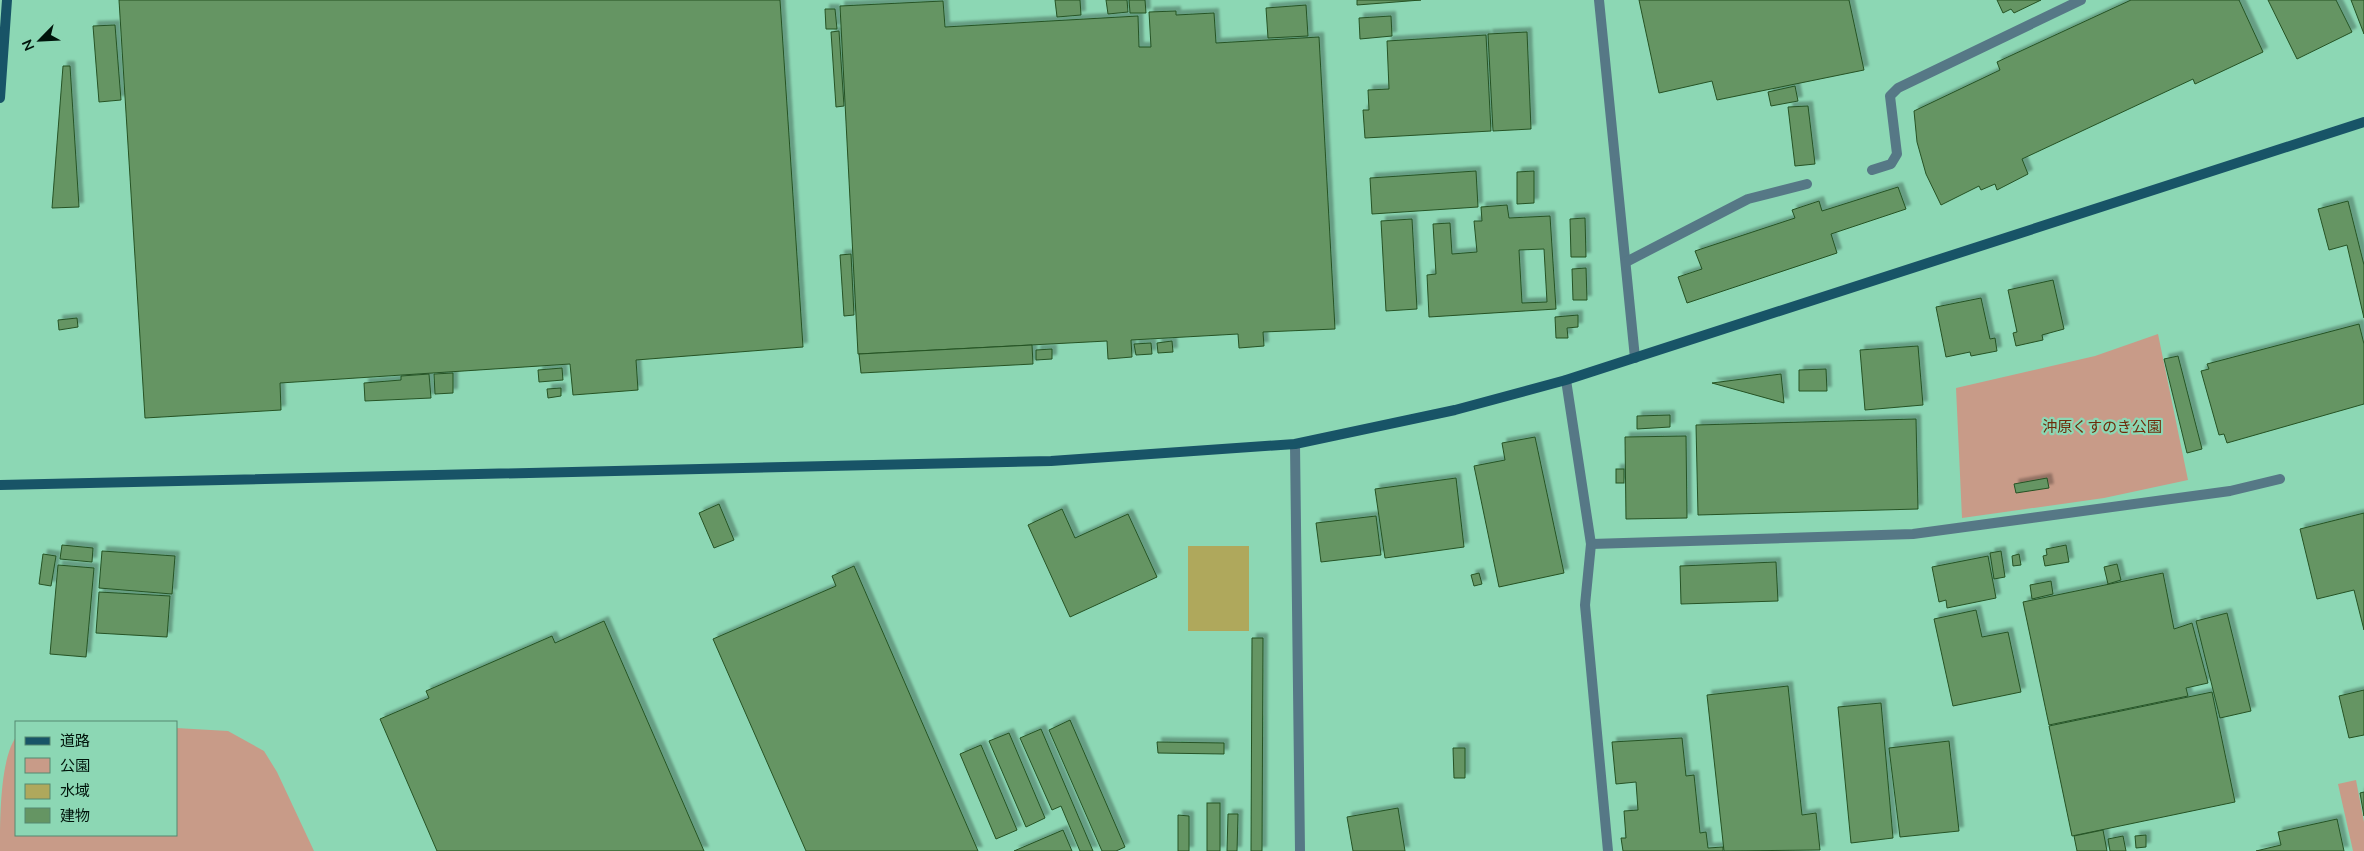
<svg xmlns="http://www.w3.org/2000/svg" width="2364" height="851" viewBox="0 0 2364 851" font-family="Mulish,'Noto Sans JP',sans-serif">
<style>
.green{fill:#c89b88}
.water{fill:#afa85c}
.building{fill:#659563;stroke:#255324;fill-rule:evenodd;filter:url(#shadow)}
.lines{fill:none;stroke-linecap:round;stroke-linejoin:round}
.street{stroke:#567886;stroke-width:10}
.secondary{stroke:#185467;stroke-width:10}
.labels{text-anchor:middle;stroke-width:4.5;stroke-linejoin:round;paint-order:stroke}
.park-label{font-size:15px;fill:#6d2b0a;stroke:#8cd7b4}
</style>
<defs>
<filter id="shadow"><feDropShadow dx="4.5" dy="-4.5" stdDeviation="1" flood-color="#0004"/></filter>
</defs>
<rect width="100%" height="100%" fill="#8cd7b4"/>
<!-- green -->
<g class="green">
<polygon points="2158,334 2188,480 2104,498 1962,518 1956,388 2095,356"/>
<path d="M176,728L228,731L264,751L277,772L314,851H0C0,818 0,760 16,737V835H176Z"/>
<polygon points="2356,780 2364,822 2364,851 2353,851 2338,784"/>
</g>
<!-- water -->
<rect class="water" x="1188" y="546" width="61" height="85"/>
<!-- building -->
<g class="building">
<polygon points="119,0 780,0 803,347 636,360 638,390 573,395 570,364 280,383 281,410 145,418"/>
<polygon points="1055,0 1080,0 1081,15 1057,17"/>
<polygon points="1106,0 1127,0 1128,12 1108,14"/>
<polygon points="1129,0 1145,0 1146,13 1130,13"/>
<polygon points="1357,0 1421,0 1357,5"/>
<polygon points="1639,0 1849,0 1864,70 1717,100 1712,81 1659,93"/>
<polygon points="1997,0 2041,0 2014,13 2011,9 2003,13"/>
<polygon points="2131,0 2239,0 2263,52 2195,84 2193,79 2022,159 2028,174 1997,190 1995,184 1981,190 1979,186 1941,205 1926,174 1917,142 1914,111 2000,70 1997,62"/>
<polygon points="2268,0 2336,0 2352,32 2297,59"/>
<polygon points="2351,0 2364,0 2364,34"/>
<polygon points="943,1 945,27 1138,16 1139,47 1151,47 1149,12 1176,11 1176,15 1214,13 1216,43 1319,37 1335,329 1263,332 1264,346 1239,348 1238,334 1131,340 1132,357 1108,359 1107,341 858,354 840,6"/>
<polygon points="1306,5 1308,36 1268,38 1266,8"/>
<polygon points="825,9 835,9 837,29 826,29"/>
<polygon points="1391,16 1392,36 1360,39 1359,18"/>
<polygon points="115,25 121,100 99,102 93,26"/>
<polygon points="839,31 844,106 836,107 831,32"/>
<polygon points="1527,32 1531,129 1493,131 1488,34"/>
<polygon points="1486,35 1491,131 1365,138 1363,110 1369,110 1368,90 1389,89 1387,41"/>
<polygon points="63,66 70,66 79,207 52,208"/>
<polygon points="1795,86 1798,101 1771,106 1768,92"/>
<polygon points="1808,106 1815,164 1795,166 1788,107"/>
<polygon points="1476,171 1478,207 1372,214 1370,178"/>
<polygon points="1534,171 1534,203 1517,204 1517,172"/>
<polygon points="1898,187 1906,209 1831,234 1837,253 1687,303 1678,277 1702,269 1695,251 1795,218 1792,210 1819,201 1822,211"/>
<polygon points="2348,201 2364,265 2364,318 2347,245 2329,250 2318,209"/>
<path d="M1507,205L1509,218L1550,216L1556,309L1429,317L1427,275L1436,274L1433,224L1450,223L1452,254L1477,252L1474,221H1482L1481,207ZM1544,249L1547,302L1522,303L1519,250Z"/>
<polygon points="1585,218 1586,257 1571,257 1570,219"/>
<polygon points="1412,219 1417,309 1386,311 1381,221"/>
<polygon points="851,254 854,315 844,316 840,255"/>
<polygon points="1586,268 1587,300 1573,300 1572,269"/>
<polygon points="2053,280 2064,329 2042,335 2043,340 2016,346 2013,333 2017,332 2008,290"/>
<polygon points="1981,298 1990,339 1995,338 1997,351 1971,356 1970,352 1946,357 1936,307"/>
<polygon points="1578,315 1578,327 1567,328 1568,338 1556,338 1555,317"/>
<polygon points="77,318 78,327 59,330 58,320"/>
<polygon points="2359,324 2364,344 2364,404 2227,443 2224,434 2219,435 2201,371 2209,369 2207,364"/>
<polygon points="1172,341 1173,352 1158,353 1157,343"/>
<polygon points="1151,343 1152,354 1136,355 1134,344"/>
<polygon points="1032,345 1033,364 861,373 859,354"/>
<polygon points="1918,346 1923,405 1865,410 1860,350"/>
<polygon points="1052,349 1052,359 1036,360 1036,350"/>
<polygon points="2178,356 2202,449 2187,453 2164,359"/>
<polygon points="562,368 563,380 539,382 538,370"/>
<polygon points="1826,369 1827,391 1799,391 1799,370"/>
<polygon points="453,373 453,393 435,394 434,374"/>
<polygon points="429,374 431,398 365,401 364,383 401,380 401,376"/>
<polygon points="1781,374 1784,403 1712,383"/>
<polygon points="561,388 561,396 548,398 547,389"/>
<polygon points="1670,415 1670,427 1637,429 1637,416"/>
<polygon points="1916,419 1918,509 1698,515 1696,425"/>
<polygon points="1686,436 1687,518 1626,519 1625,437"/>
<polygon points="1535,437 1564,573 1499,587 1474,466 1505,460 1502,443"/>
<rect x="1616" y="469" width="8" height="14"/>
<polygon points="1456,478 1464,547 1385,558 1375,489"/>
<polygon points="2047,478 2049,488 2016,493 2014,484"/>
<polygon points="719,504 734,540 714,548 699,513"/>
<polygon points="1062,509 1075,538 1128,514 1157,577 1070,617 1028,525"/>
<polygon points="2364,513 2364,630 2354,590 2317,599 2300,529"/>
<polygon points="1376,516 1381,555 1321,562 1316,523"/>
<polygon points="62,545 93,548 92,562 60,559"/>
<polygon points="2066,545 2069,562 2045,566 2043,556 2047,555 2046,549"/>
<polygon points="102,551 175,556 172,594 99,588"/>
<polygon points="2001,551 2005,577 1994,579 1990,553"/>
<polygon points="43,554 56,556 51,586 39,584"/>
<polygon points="2019,554 2021,565 2013,566 2012,556"/>
<polygon points="1988,556 1996,598 1947,608 1946,600 1939,602 1932,567"/>
<polygon points="1776,562 1778,601 1681,604 1680,566"/>
<polygon points="2117,564 2121,580 2108,584 2104,567"/>
<polygon points="58,565 94,568 86,657 50,654"/>
<polygon points="854,566 978,851 806,851 713,639 836,586 832,576"/>
<polygon points="1479,573 1482,584 1474,586 1471,575"/>
<polygon points="2163,573 2174,629 2192,623 2208,683 2186,688 2188,696 2049,725 2023,602"/>
<polygon points="2051,581 2053,594 2032,599 2030,585"/>
<polygon points="99,592 170,596 167,637 96,633"/>
<polygon points="1976,610 1982,637 2008,632 2021,692 1953,706 1934,619"/>
<polygon points="2227,613 2251,711 2220,718 2196,621"/>
<polygon points="604,621 704,851 437,851 380,719 429,698 426,691 552,636 555,643"/>
<polygon points="1252,638 1263,638 1262,851 1251,851"/>
<polygon points="1788,686 1802,815 1816,813 1820,850 1724,851 1707,695"/>
<polygon points="2364,690 2364,735 2349,738 2339,696"/>
<polygon points="2212,692 2235,802 2072,836 2049,726"/>
<polygon points="1881,703 1893,838 1851,843 1838,707"/>
<polygon points="1070,720 1125,847 1116,851 1102,851 1049,730"/>
<polygon points="1041,729 1093,851 1080,851 1061,806 1052,810 1020,738"/>
<polygon points="1009,733 1045,818 1026,827 989,741"/>
<polygon points="1682,738 1686,776 1694,775 1700,833 1706,832 1708,848 1723,847 1723,851 1623,851 1621,838 1626,838 1624,811 1638,810 1636,782 1616,784 1612,742"/>
<polygon points="1949,741 1959,831 1900,837 1889,748"/>
<polygon points="1157,742 1224,743 1224,754 1158,753"/>
<polygon points="981,745 1017,830 996,839 960,754"/>
<polygon points="1453,748 1465,748 1465,778 1454,778"/>
<polygon points="2364,792 2364,816 2360,793"/>
<rect x="1207" y="803" width="13" height="48"/>
<polygon points="1398,808 1405,851 1353,851 1347,817"/>
<polygon points="1228,814 1238,814 1237,851 1227,851"/>
<polygon points="1178,815 1189,816 1189,851 1178,851"/>
<polygon points="2337,819 2344,851 2256,851 2281,845 2278,832"/>
<polygon points="1063,830 1072,851 1014,851"/>
<polygon points="2103,830 2107,851 2077,851 2074,836"/>
<polygon points="2146,835 2146,847 2136,848 2135,836"/>
<polygon points="2123,836 2126,851 2110,851 2108,839"/>
</g>
<g class="lines">
<!-- street -->
<g class="street">
<polyline points="1599,0 1635,358"/>
<polyline points="1872,170 1891,164 1897,154 1890,96 1898,88 2081,0"/>
<polyline points="1626,262 1748,199 1807,184"/>
<polyline points="1566,380 1591,544 1585,605 1608,851"/>
<polyline points="1295,444 1300,851"/>
<polyline points="1591,544 1913,534 2230,491 2280,479"/>
</g>
<!-- secondary -->
<g class="secondary">
<polyline points="0,98 7,0"/>
<polyline points="0,485 1051,461 1295,444 1455,410 1566,380 2364,122"/>
</g>
</g>
<g class="labels">
<!-- park labels -->
<g class="park-label">
<text x="2102" y="432">沖原くすのき公園</text>
</g>
</g>
<!-- legend -->
<rect x="15" y="721" width="162" height="115" fill="#8cd7b4" stroke="#548970"/>
<rect x="25" y="737" width="25" height="8" fill="#185467" stroke="#548970"/>
<text x="60" y="746" font-size="15" fill="#00140b">道路</text>
<rect x="25" y="758" width="25" height="15" fill="#c89b88" stroke="#548970"/>
<text x="60" y="771" font-size="15" fill="#00140b">公園</text>
<rect x="25" y="784" width="25" height="15" fill="#afa85c" stroke="#548970"/>
<text x="60" y="796" font-size="15" fill="#00140b">水域</text>
<rect x="25" y="808" width="25" height="15" fill="#659563" stroke="#548970"/>
<text x="60" y="821" font-size="15" fill="#00140b">建物</text>
<!-- north arrow -->
<g transform="translate(40 40) rotate(246)" stroke="#8cd7b4" stroke-width="4" paint-order="stroke">
<path d="M0-4L9 19L0 12L-9 19Z" fill="#00140b"/>
<text y="-8" font-size="14" font-weight="bold" text-anchor="middle" fill="#00140b">N</text>
</g>
</svg>
